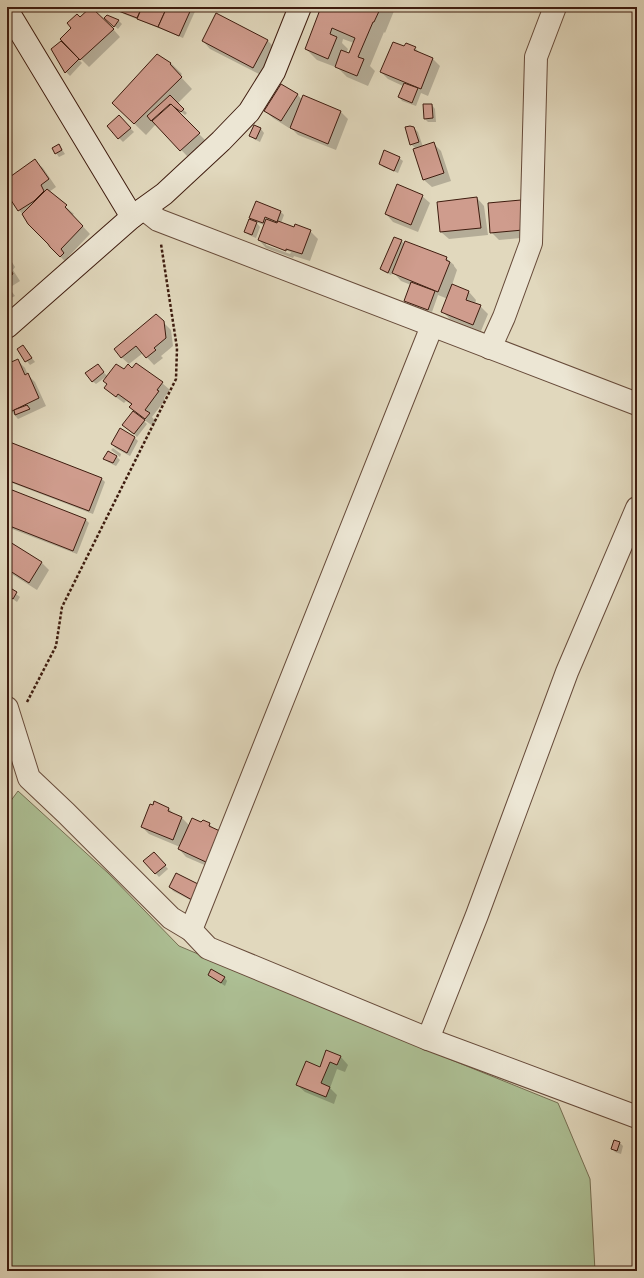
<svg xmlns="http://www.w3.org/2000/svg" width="644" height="1278" viewBox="0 0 644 1278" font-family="'IM FELL DW Pica',serif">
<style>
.green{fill:#adc095;stroke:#766e52}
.shadow{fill:#0003;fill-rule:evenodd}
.building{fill:#cf9c8d;stroke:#3e1c0f}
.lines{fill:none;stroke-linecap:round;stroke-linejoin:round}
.street-casing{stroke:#674b3a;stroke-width:24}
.secondary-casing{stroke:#3e1c0f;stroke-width:24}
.path{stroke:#3e1c0f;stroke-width:2.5;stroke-dasharray:3 2;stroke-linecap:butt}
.street{stroke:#ece6d4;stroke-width:22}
.secondary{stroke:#ece6d4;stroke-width:22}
</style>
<rect width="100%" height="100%" fill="#e1d8bd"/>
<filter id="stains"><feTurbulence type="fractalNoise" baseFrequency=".005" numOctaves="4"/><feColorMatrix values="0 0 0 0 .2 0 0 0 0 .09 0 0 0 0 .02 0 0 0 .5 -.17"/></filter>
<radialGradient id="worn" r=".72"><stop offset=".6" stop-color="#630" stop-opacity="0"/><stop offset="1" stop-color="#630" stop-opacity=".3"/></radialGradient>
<!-- green -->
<polygon class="green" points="18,791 108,873 179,946 437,1054 558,1103 590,1179 595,1271 7,1271 7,806"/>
<!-- shadow -->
<g class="shadow">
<polygon points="107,7 197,7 183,38"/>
<path d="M322,7H390L394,11L385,33L384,32L370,66L375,71L368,86L347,77L338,68L317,60L306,49ZM343,39L354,43L349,54L346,53L348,49L342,43Z"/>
<polygon points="216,15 268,41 275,48 261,75 210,49 203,41"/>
<polygon points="107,16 119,21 122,24 118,29 105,18"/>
<polygon points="80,18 113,29 120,37 89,67 61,39"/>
<polygon points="61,42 82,63 70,76 66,72 53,49"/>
<polygon points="415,48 421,54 433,59 440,66 428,96 421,93 416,106 402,101 399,97 403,86 388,79 381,72"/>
<polygon points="157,55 171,63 182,74 180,76 192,89 177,104 187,113 185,115 174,106 173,108 206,141 189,158 156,124 146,135 113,103"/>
<polygon points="281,85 298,95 302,100 341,112 348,119 336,150 298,135 290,127 289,128 273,118 265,111"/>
<polygon points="432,105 435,109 436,122 428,122 425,119"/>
<polygon points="119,117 134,132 123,142 108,127"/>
<polygon points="255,126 261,129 264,133 260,142 254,139 251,136"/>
<polygon points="414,128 418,132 423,147 433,143 441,151 451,181 432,187 424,180 414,149 416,149 411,144"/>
<polygon points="59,145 65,154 59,157 53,149"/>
<polygon points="399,158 403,161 398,173 383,167 380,163"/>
<polygon points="35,161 43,168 56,187 49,192 74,214 72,215 90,234 68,257 71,261 68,264 50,247 19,210 7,192 7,180"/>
<polygon points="422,196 430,203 418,232 393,222 386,214"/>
<polygon points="477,198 484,206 488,235 449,239 441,232"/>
<polygon points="520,201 530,237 499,240 491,232"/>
<path d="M280,211L284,215L281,223L295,228L310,231L318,239L310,261L294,256L293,258L266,248L259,240L264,225L256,222L260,227L256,238L249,235L245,231L255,222L251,218ZM266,243L291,252L290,254L266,245Z"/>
<polygon points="401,241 405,244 446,258 454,265 454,266 457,270 452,285 469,292 476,300 475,304 480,306 488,314 481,331 450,319 443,312 448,299 438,295 432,312 409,304 406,300 411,285 401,281 393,272 391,275 385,272 381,269"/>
<polygon points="7,254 15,267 13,270 20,281 9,288 15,296 7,300"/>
<polygon points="156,315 171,330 173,346 161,356 163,358 154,365 143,353 129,364 121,357"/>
<polygon points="23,346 35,362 30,365 18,350"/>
<polygon points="17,360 25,368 28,375 35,382 46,406 18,419 11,411 7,403 7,365"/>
<polygon points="101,369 107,376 96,384 92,381"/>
<polygon points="133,369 162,383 170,390 164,398 165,400 152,417 156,422 153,426 143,419 143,420 147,424 137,437 123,425 138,415 131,407 132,405 126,401 124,403 113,395 106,388 124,371"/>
<polygon points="120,429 135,438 138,441 130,456 115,448 112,444"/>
<polygon points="7,442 101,478 105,482 93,514 7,481"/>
<polygon points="113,448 121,454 120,457 111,450"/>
<polygon points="116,456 120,460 116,466 108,462 105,458"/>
<polygon points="7,489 85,519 89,523 77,554 7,527"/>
<polygon points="10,544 42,563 49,570 37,590 7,571 7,549"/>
<polygon points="7,587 20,597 17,602 7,595"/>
<polygon points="169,809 175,815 182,818 190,826 202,824 209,824 215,830 216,870 186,857 179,849 180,847 149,834 142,827"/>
<polygon points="158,857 168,869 159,877 145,862"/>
<polygon points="199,886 196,903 173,891 170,887"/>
<polygon points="209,975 224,977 227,981 225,986"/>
<polygon points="327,1051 341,1057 348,1065 345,1072 337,1069 330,1088 337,1095 334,1104 305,1092 297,1085 320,1068"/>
<polygon points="615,1141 620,1143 623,1146 621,1154 615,1152 612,1148"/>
</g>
<!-- building -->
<g class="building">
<polygon points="91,7 114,29 80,60 60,39 71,28 67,23 77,14 80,17"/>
<polygon points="117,7 142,7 137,18 116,10"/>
<polygon points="142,7 167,7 158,27 137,19"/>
<polygon points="167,7 192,7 179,36 158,27"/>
<polygon points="321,7 381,7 374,22 373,22 358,57 364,59 357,76 335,67 341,50 349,53 355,38 332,28 330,34 337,37 328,59 305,49"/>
<polygon points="216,13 268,40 253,68 202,41"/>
<polygon points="107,15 119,20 114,27 104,18"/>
<polygon points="61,41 79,59 65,73 51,49"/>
<polygon points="393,42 404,46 406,43 416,47 414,50 433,58 421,89 380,72"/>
<polygon points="157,54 171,63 170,64 182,77 134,124 112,103"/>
<polygon points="404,83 418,88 412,103 398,97"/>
<polygon points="281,84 298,94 281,121 264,111"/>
<polygon points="170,95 184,109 181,112 170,104 151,121 147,116"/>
<polygon points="303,95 341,111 328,144 290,128"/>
<polygon points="171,104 200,133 180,151 152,121"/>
<polygon points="423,104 432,104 433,118 424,119"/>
<polygon points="119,115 131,128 118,139 107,126"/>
<polygon points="254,125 261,128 256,139 249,136"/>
<polygon points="410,126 414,127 419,142 410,145 405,127"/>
<polygon points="434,142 444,173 423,180 413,149"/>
<polygon points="59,144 62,150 55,154 52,148"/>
<polygon points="384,150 400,157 394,171 379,164"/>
<polygon points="35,159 49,179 41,185 44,191 34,201 18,211 7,194 7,179"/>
<polygon points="397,184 423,195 411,225 385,214"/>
<polygon points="47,189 67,205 65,207 83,226 61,249 64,253 60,257 50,247 48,244 28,224 22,214"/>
<polygon points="477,197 481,228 440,232 437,202"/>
<polygon points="521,200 523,230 490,233 488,203"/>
<polygon points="256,201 281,211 277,222 265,217 263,223 249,218"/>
<polygon points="249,219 257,222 252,235 244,232"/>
<polygon points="266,219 277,223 278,221 294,227 295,224 311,230 302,254 286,249 286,251 258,240"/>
<polygon points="394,237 402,240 388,273 380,269"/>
<polygon points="405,241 447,257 446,260 450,262 438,292 392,273"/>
<polygon points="7,263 13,274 7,278"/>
<polygon points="411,282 435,291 428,310 404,301"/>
<polygon points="452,284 469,291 466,300 481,305 473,325 441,312"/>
<polygon points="156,314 164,321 166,338 154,348 156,350 146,358 136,346 121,358 114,349"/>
<polygon points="23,345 32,358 25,362 17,349"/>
<polygon points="18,359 25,375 28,373 39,398 10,412 7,405 7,364"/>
<polygon points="136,363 163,382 157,390 159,391 145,410 150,413 145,419 129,407 132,404 118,394 116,397 104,388 107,384 103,381 116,364 124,369 128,364 132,368"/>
<polygon points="98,364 104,372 92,382 85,373"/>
<polygon points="27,405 30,409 15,415 14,410"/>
<polygon points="133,411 145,420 134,434 122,425"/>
<polygon points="120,428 135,437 127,453 111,444"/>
<polygon points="7,441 102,478 89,511 7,480"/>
<polygon points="108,451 117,456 113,463 103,459"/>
<polygon points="7,488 86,519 73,551 7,525"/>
<polygon points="10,542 42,562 29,583 7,569 7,547"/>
<polygon points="7,586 17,592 13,599 7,595"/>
<polygon points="154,801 169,808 168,811 182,817 173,840 141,827 150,804 153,805"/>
<polygon points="192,818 201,822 203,820 210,823 209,826 222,832 208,863 178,849"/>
<polygon points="154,852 166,865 155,874 143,861"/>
<polygon points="176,873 200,885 192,900 169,887"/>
<polygon points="211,969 225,977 221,983 208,975"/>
<polygon points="326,1050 341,1056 337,1065 330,1062 321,1083 330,1087 326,1097 296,1085 306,1061 320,1067"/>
<polygon points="614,1140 620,1142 617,1151 611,1149"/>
</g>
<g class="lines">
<!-- street casing -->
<g class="street-casing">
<g id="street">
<polyline points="144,209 158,220 637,404"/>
<polyline points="490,348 504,317 531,243 536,57 555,7"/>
<polyline points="7,708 29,778 66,813 171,918 191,930 208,948 428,1039 637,1117"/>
<polyline points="191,930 432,326"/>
<polyline points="428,1039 477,915 567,672 637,508"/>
</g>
</g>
<!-- secondary casing -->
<g class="secondary-casing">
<g id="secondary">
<polyline points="7,10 132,217"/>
<polyline points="7,327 132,217 164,194 221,141 249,112 274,72 300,7"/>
</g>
</g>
<!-- path -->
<g class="path">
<polyline points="27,702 56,646 62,607 176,379 177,348 161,244"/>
<polyline points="632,1271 637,1258"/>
</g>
<!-- street -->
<use href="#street" class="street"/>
<!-- secondary -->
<use href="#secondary" class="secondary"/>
</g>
<!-- margin -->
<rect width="644" height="1278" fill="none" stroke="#e1d8bd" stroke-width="24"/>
<rect x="8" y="8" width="628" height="1262" fill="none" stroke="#3e1c0f" stroke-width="2"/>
<rect x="12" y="12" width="620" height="1254" fill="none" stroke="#3e1c0f"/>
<rect width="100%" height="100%" filter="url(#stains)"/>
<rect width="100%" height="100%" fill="url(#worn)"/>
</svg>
